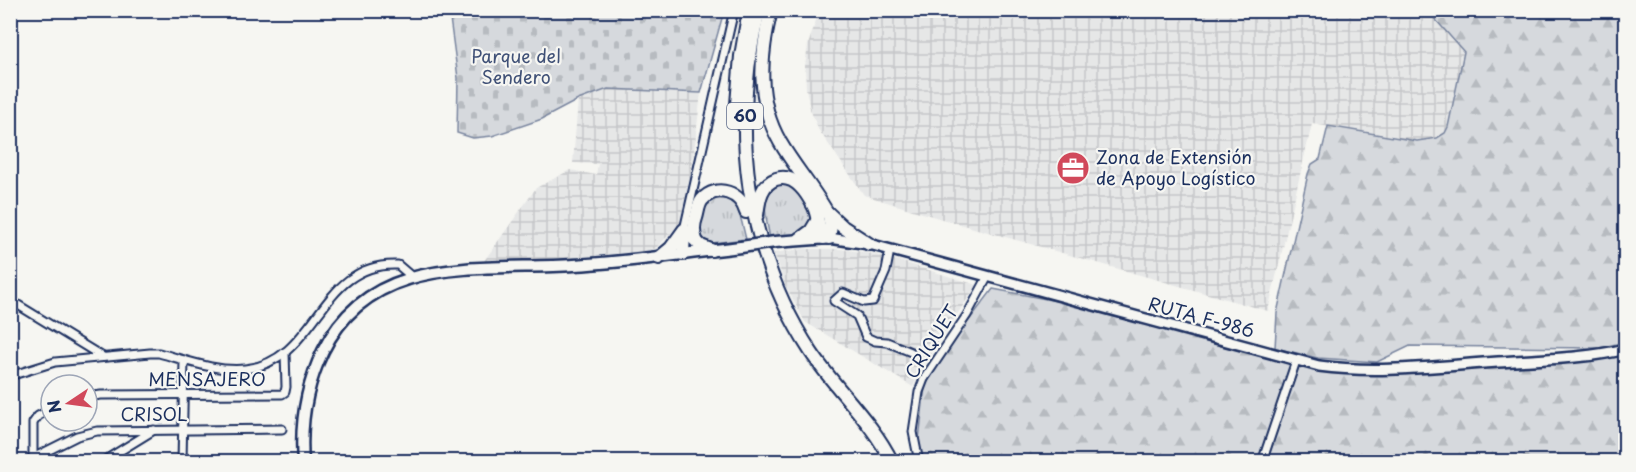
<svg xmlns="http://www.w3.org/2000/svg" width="1636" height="472" viewBox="0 0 1636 472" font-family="'Playpen Sans',sans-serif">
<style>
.industrial{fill:url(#industrial-grid)}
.grass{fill:url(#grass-tufts);stroke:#78849e;stroke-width:1.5}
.forest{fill:url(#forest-firs);stroke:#78849e;stroke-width:1.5}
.cemetery{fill:url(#cemetery-stones);stroke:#78849e;stroke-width:1.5}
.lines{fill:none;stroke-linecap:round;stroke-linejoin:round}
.street-casing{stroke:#1b2f5e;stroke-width:11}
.secondary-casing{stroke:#1b2f5e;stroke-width:14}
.primary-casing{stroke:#1b2f5e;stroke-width:15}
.highway-casing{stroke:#1b2f5e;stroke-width:16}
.street{stroke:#f6f6f2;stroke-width:7}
.secondary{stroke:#f6f6f2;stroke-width:9}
.primary{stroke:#f6f6f2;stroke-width:10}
.highway{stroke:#f6f6f2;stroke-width:12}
.primary-bridge-casing{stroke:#1b2f5e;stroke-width:15;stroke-linecap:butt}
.primary-bridge{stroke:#f6f6f2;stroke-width:10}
.labels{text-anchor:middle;stroke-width:4.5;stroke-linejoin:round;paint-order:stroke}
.shield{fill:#f6f6f2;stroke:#5d6b8a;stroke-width:1.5}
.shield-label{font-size:16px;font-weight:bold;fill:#1b2f5e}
.park-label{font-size:18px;fill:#405177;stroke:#f6f6f2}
.poi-label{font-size:18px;fill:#1b2f5e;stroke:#f6f6f2;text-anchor:start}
.street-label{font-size:18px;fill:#1b2f5e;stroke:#f6f6f2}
</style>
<defs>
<pattern id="industrial-grid" width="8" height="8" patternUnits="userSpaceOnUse" patternTransform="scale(1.5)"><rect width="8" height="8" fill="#e6e7e7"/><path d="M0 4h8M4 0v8" fill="none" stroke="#c5c6c9"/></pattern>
<pattern id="grass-tufts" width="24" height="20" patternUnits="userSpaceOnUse" patternTransform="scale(1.5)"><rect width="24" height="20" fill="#d6d9dd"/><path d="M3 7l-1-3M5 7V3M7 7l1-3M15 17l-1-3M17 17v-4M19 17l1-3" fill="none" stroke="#b7bbc0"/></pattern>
<pattern id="forest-firs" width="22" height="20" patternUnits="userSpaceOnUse" patternTransform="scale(1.5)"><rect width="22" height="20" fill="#d6d9dd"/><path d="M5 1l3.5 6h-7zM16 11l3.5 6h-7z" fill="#b7bbc0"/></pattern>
<pattern id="cemetery-stones" width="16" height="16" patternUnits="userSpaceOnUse" patternTransform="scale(1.5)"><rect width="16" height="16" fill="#d6d9dd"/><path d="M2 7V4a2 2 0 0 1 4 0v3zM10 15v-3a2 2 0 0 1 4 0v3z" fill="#b7bbc0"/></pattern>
</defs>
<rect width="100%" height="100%" fill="#f6f6f2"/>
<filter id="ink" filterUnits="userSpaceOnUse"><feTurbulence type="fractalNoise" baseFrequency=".0167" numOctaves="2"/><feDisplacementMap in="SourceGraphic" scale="12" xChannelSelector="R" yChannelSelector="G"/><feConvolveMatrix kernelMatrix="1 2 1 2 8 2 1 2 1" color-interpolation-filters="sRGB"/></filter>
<g filter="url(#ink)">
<!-- industrial -->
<g class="industrial">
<polygon points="1428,10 1464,52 1448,127 1445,133 1437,138 1417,141 1312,124 1268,311 945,220 864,195 818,129 810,109 806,88 805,66 808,45 819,11"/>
<polygon points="608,89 701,93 692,169 680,224 656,248 636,256 603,257 584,261 492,264 484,261 536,188 570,170 596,175 598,164 573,163 578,100"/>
<polygon points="800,249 839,249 866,252 893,259 977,285 926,360 913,387 805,322 786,287 774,253"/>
</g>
<!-- grass -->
<g class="grass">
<path d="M778,184H791C799,194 816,208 811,222C810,226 805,231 802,234L770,238C766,217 759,199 778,184Z"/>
<path d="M717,198C740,196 741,222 746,239L712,243L702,239C697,224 701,205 717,198Z"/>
</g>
<!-- forest -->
<g class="forest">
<polygon points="1428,11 1625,11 1625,342 1599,348 1410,346 1377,362 1318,358 1275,348 1277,313 1308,174 1312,164 1320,159 1328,126 1417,141 1437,138 1445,133 1448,127 1464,52"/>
<polygon points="993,289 1083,306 1302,367 1346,373 1395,374 1446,371 1590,359 1625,353 1625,461 926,462 918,449 925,386 951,344"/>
</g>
<!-- cemetery -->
<polygon class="cemetery" points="449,11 449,10 724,11 701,93 608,89 578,100 542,119 492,136 473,138 457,133 458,78"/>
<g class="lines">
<!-- street casing -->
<g class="street-casing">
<g id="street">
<polyline points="684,230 734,10"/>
<polyline points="890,250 886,271 873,301 864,302 843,293 834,301 857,316 866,337 875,341 887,342 911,352"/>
<polyline points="10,300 103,357"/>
<path d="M10,376L55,362L150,353H159C186,360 216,372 245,369C319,361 318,261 398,265L412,277"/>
<polyline points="87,397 101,395 282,394 285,392 286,387 285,352"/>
<polyline points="33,458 77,436 97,431 282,429"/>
<polyline points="33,462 33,423 38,416 51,409"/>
<polyline points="102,462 154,430"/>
<polyline points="182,462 184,360"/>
<polyline points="919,462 913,432 919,392 924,379 967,315 987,278"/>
<polyline points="1262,462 1296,361"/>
</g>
</g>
<!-- secondary casing -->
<g class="secondary-casing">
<path id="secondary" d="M829,238L869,244L1319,366C1378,374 1438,366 1498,362C1540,359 1584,359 1626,349"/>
</g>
<!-- primary casing -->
<g class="primary-casing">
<g id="primary">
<polyline points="775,242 829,238"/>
<path d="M303,462C300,423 306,386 323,351C371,252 482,271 574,265C630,262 685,253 741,247"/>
</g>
</g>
<!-- highway casing -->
<g class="highway-casing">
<g id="highway">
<path d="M759,10C730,126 745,251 811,352C836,390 872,421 892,462"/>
<path d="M771,10C760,56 756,100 780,142C795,168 815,190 829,216L831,226L829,238"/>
<polyline points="737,104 741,56 749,10"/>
<polyline points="828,213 843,227 869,244"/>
<path d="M757,215C759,201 760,185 776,179C794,173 807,193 814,207C819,218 817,228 824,238"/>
<polyline points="692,237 701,246 711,250"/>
<polyline points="800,239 811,231 817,221"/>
<path d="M696,240C693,232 693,226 696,218C698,212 698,205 702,200C717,183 741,193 746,212"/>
<polyline points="683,254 684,231"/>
<polyline points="659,258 671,248 684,230"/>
</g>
</g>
<!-- street -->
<use href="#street" class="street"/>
<!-- secondary -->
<use href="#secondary" class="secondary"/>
<!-- primary -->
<use href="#primary" class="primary"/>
<!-- highway -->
<use href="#highway" class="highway"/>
<!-- primary-bridge casing -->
<g class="primary-bridge-casing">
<polyline id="primary-bridge" points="741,247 775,242"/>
</g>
<!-- primary-bridge -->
<use href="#primary-bridge" class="primary-bridge"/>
</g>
</g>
<!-- icons -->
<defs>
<g id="office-disc" transform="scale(1.725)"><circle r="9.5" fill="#d1495b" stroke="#f6f6f2"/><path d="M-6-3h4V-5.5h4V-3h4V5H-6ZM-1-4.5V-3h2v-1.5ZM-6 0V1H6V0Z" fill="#fff"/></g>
</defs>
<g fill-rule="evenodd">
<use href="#office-disc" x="1073" y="168"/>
</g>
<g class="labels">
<!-- shield labels -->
<rect class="shield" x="727" y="103" width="36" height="26" rx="4.5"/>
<g class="shield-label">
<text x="745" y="122">60</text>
</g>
<!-- park labels -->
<g class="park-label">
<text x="516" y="63">Parque del<tspan x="516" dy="21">Sendero</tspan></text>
</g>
<!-- poi labels -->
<g class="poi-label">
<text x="1096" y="164">Zona de Extensión<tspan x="1096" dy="21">de Apoyo Logístico</tspan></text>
</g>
<!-- street labels -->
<g class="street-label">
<text transform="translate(1201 318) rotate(15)" y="6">RUTA F-986</text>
<text transform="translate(932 342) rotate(-58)" y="6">CRIQUET</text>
<text x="207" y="386">MENSAJERO</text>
<text x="154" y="421">CRISOL</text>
</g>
</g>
<!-- margin -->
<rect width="1636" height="472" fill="none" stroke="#f6f6f2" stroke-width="36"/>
<rect x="18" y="18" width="1600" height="436" fill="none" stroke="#1b2f5e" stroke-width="2" filter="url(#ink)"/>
<!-- north arrow -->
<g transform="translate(69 403) rotate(257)"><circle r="28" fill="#f6f6f2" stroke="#9ea6b7" stroke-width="1.5"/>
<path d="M0-4.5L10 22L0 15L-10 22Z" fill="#d1495b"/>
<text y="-9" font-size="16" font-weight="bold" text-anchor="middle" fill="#1b2f5e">N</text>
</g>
</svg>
